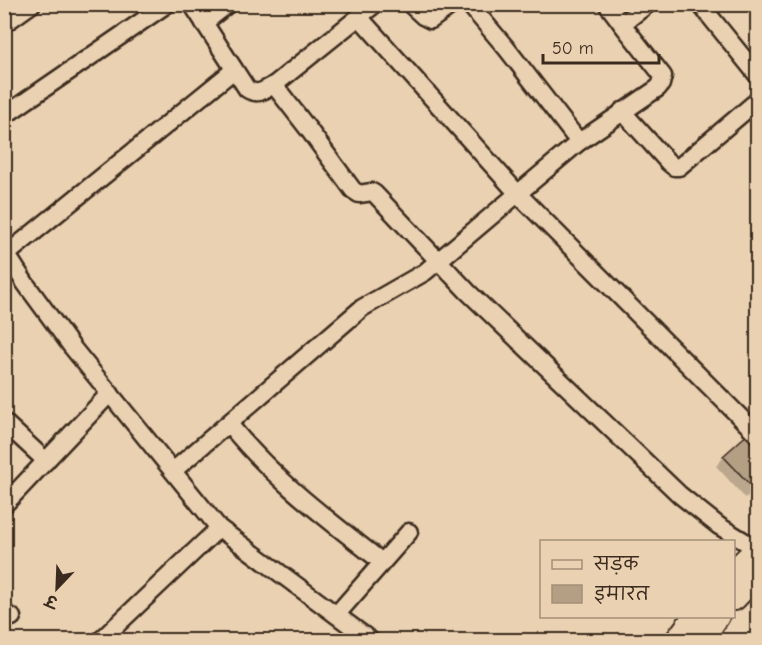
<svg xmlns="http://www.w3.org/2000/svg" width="762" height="645" viewBox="0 0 762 645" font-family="'Comic Neue','Playpen Sans Deva',sans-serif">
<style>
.shadow{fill:#0003}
.building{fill:#b49e84;stroke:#3b2a1e;stroke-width:1.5}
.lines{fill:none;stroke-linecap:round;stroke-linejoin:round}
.minor-casing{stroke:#3b2a1e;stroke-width:21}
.highway-casing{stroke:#3b2a1e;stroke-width:28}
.minor{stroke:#ead1b2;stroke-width:16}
.highway{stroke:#ead1b2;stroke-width:24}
</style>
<rect width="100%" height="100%" fill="#ead1b2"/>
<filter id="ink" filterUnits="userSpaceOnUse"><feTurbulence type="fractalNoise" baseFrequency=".0167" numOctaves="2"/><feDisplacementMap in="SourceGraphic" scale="12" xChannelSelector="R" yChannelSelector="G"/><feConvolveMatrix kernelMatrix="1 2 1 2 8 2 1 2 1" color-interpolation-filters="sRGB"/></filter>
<g filter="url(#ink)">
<!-- shadow -->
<polygon class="shadow" points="724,457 758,487 745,498 716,466"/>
<!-- building -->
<polygon class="building" points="751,431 758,439 758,488 755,490 723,456"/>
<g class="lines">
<!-- minor casing -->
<g class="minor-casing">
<g id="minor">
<path d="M192,4L247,89C258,96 264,90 274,85L309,130L353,190L359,194L372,192L375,194L468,292L680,495L719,526L757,549"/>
<polyline points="410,4 423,16 431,20 453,4"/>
<polyline points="469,4 507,49 579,142"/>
<polyline points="607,4 622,24"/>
<polyline points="700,4 758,76"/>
<polyline points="360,18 519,195 758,435"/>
<polyline points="204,23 228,4"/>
<polyline points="4,24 32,4"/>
<polyline points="274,85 375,4"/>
<polyline points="622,111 668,162 674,167 679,167 758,100"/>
<polyline points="4,116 167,4"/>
<polyline points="4,250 25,283 72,347 219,528 370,640"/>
<polyline points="7,254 234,70"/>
<polyline points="4,422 46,461"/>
<path d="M229,424C273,479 327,519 382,562"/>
<polyline points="173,471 362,308 425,272 579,142 658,88 661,84 663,76 622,24 648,4"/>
<polyline points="4,505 110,393"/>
<polyline points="4,614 12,617"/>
<polyline points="337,614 409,532"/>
<polyline points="101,640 219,528"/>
</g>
</g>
<!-- highway casing -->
<g class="highway-casing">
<g id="highway">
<polyline points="734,572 758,549"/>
<polyline points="734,598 758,573"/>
<polyline points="678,640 696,616"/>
<polyline points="700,640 717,616"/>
</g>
</g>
<!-- minor -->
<use href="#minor" class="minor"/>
<!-- highway -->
<use href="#highway" class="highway"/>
</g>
</g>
<!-- margin -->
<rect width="762" height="645" fill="none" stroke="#ead1b2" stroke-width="24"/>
<rect x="12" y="12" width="738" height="621" fill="none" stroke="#3b2a1e" stroke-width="2" filter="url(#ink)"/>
<!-- legend -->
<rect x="540" y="540" width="195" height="78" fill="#ead1b2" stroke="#a48e77" stroke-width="1.5"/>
<rect x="552" y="560" width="30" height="9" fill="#ead1b2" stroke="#a48e77" stroke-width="1.5"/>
<text x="594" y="570" font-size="18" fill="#3b2a1e">सड़क</text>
<rect x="552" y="585" width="30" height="18" fill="#b49e84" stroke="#a48e77" stroke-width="1.5"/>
<text x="594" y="600" font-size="18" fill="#3b2a1e">इमारत</text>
<!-- north arrow -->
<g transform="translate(57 588) rotate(203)" stroke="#ead1b2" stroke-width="4.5" paint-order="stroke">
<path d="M0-4.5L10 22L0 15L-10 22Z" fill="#3b2a1e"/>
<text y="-9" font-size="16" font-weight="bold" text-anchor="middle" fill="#3b2a1e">उ</text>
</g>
<!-- scale -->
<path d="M543 54v9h116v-9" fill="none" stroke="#3b2a1e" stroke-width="3"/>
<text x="552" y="54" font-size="18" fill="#3b2a1e" stroke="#ead1b2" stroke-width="4.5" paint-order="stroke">50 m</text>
</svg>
